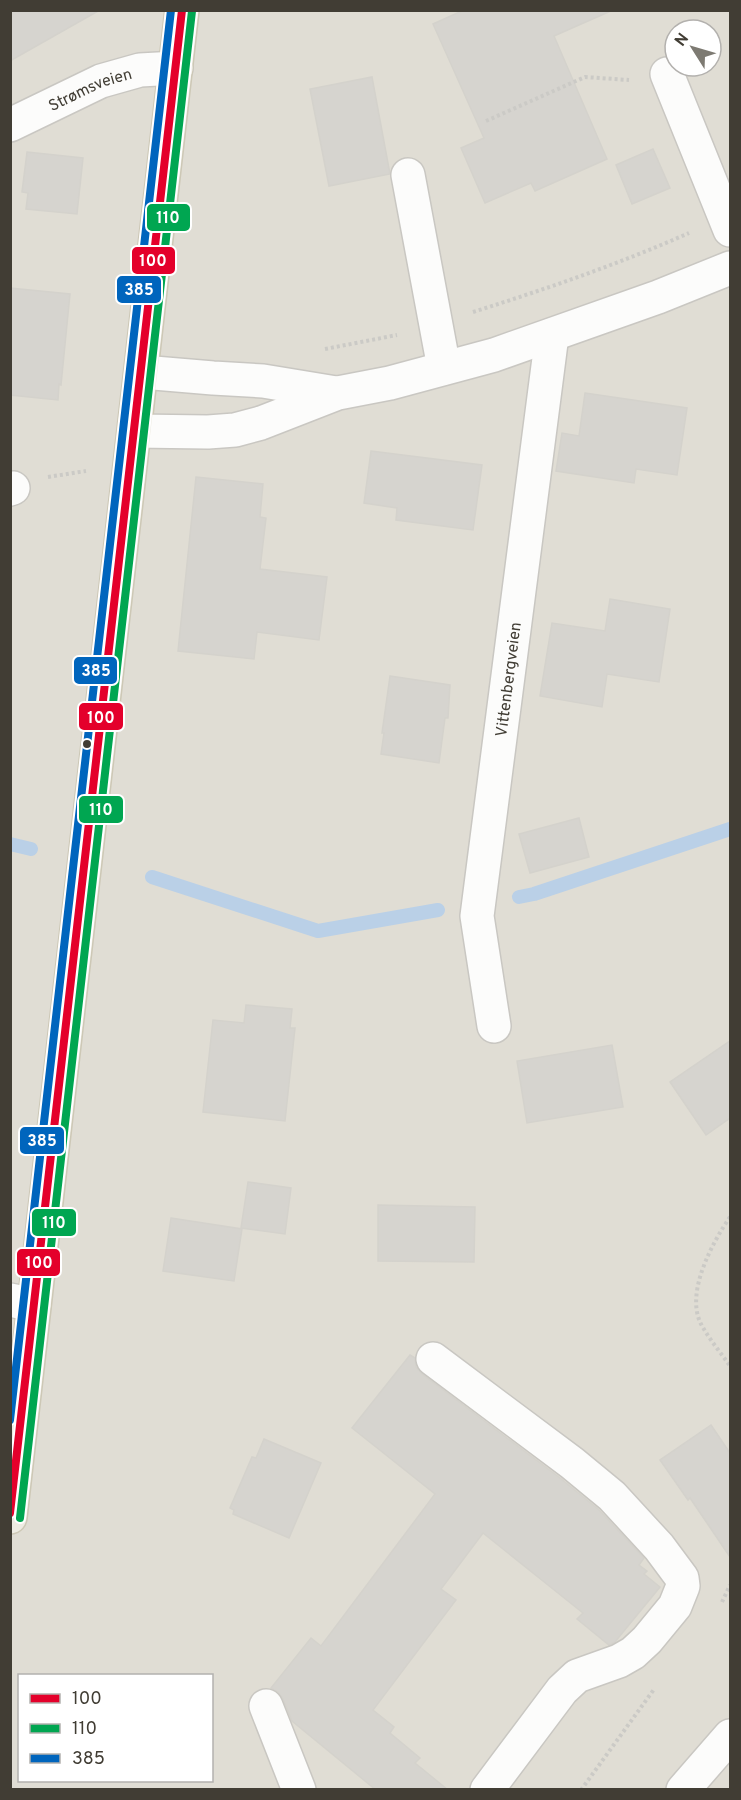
<svg xmlns="http://www.w3.org/2000/svg" width="741" height="1800" viewBox="0 0 741 1800" font-family="Overpass,sans-serif">
<style>
.residential{fill:#e0ddd4;fill-rule:evenodd}
.lines{fill:none;stroke-linecap:round;stroke-linejoin:round}
.stream{stroke:#bad0e7;stroke-width:14}
.building{fill:#d6d4cf;stroke:#d4d2cc;stroke-width:1.5}
.minor-casing{stroke:#c9c7c2;stroke-width:36}
.major-casing{stroke:#cdc8b6;stroke-width:36}
.path{stroke:#cbcac6;stroke-width:4;stroke-dasharray:3 3;stroke-linecap:butt}
.minor{stroke:#fcfcfb;stroke-width:33}
.major{stroke:#eeece3;stroke-width:33}
.bus-1-casing{stroke:#fff;stroke-width:12}
.bus-2-casing{stroke:#fff;stroke-width:12}
.bus-3-casing{stroke:#fff;stroke-width:12}
.bus-1{stroke:#e4002b;stroke-width:8}
.bus-2{stroke:#00a651;stroke-width:8}
.bus-3{stroke:#0065bd;stroke-width:8}
.bus-dot{fill:#413d34;stroke:#fff;stroke-width:2}
.labels{text-anchor:middle;stroke-width:5;stroke-linejoin:round;paint-order:stroke}
.street-label{font-size:16px;fill:#413d34;stroke:#fff}
.line-badge{stroke:#fff;stroke-width:2}
.badge-label{font-size:16px;text-anchor:middle;font-weight:bold;fill:#fff}
</style>
<rect width="100%" height="100%" fill="#ecebe6"/>
<!-- residential -->
<path class="residential" d="M11,11H730V1789H11ZM675,30H711V66H675ZM20,1676H212V1780H20Z"/>
<g class="lines">
<!-- stream -->
<g class="stream">
<polyline points="10,844 31,849"/>
<polyline points="152,877 318,931 438,910"/>
<polyline points="519,897 534,894 730,829"/>
</g>
</g>
<!-- building -->
<g class="building">
<polygon points="10,10 100,10 10,61"/>
<polygon points="464,10 613,10 554,36 607,159 535,191 531,183 485,203 461,148 484,138 433,24"/>
<polygon points="372,77 390,174 329,186 310,89"/>
<polygon points="653,149 670,188 632,204 616,165"/>
<polygon points="27,152 83,158 77,214 26,209 28,193 22,192"/>
<polygon points="10,288 70,294 61,385 59,384 58,400 10,395"/>
<polygon points="585,393 687,408 677,475 636,469 634,483 556,471 562,433 579,436"/>
<polygon points="371,451 482,465 473,530 396,520 397,508 364,503"/>
<polygon points="196,477 263,484 260,517 266,518 260,569 327,577 319,640 257,632 254,659 178,651"/>
<polygon points="610,599 670,609 659,682 607,674 602,707 540,696 552,623 605,631"/>
<polygon points="390,676 450,685 448,718 445,718 439,763 381,754 384,733 382,733"/>
<polygon points="579,818 589,857 530,873 519,834"/>
<polygon points="246,1005 292,1009 290,1028 295,1028 285,1121 203,1112 213,1020 244,1023"/>
<polygon points="730,1041 730,1118 706,1135 670,1082"/>
<polygon points="612,1045 623,1107 527,1123 517,1061"/>
<polygon points="248,1182 291,1188 285,1234 241,1228"/>
<polygon points="378,1205 475,1207 474,1262 378,1261"/>
<polygon points="171,1218 242,1229 234,1281 163,1271"/>
<polygon points="410,1355 415,1358 416,1367 422,1374 560,1478 599,1510 644,1558 639,1565 647,1571 644,1574 660,1587 615,1642 609,1645 577,1619 583,1613 483,1533 441,1589 456,1600 373,1710 394,1727 390,1733 420,1758 415,1763 448,1790 376,1790 292,1721 283,1699 278,1692 271,1688 311,1638 321,1646 435,1494 352,1428"/>
<polygon points="711,1425 730,1453 730,1557 690,1498 688,1500 660,1460"/>
<polygon points="264,1439 321,1463 289,1538 233,1514 234,1510 230,1508 252,1457 256,1458"/>
</g>
<g class="lines">
<!-- minor casing -->
<g class="minor-casing">
<g id="minor">
<polyline points="667,74 730,230"/>
<path id="s1" d="M10,125L101,81L140,70L176,68"/>
<polyline points="408,175 444,368"/>
<polyline points="142,372 213,378 263,381 336,393"/>
<polyline points="135,431 208,432 235,430 261,423 338,393 390,383 494,355 658,297 730,268"/>
<polyline points="10,489 13,488"/>
<path id="s2" d="M494,1026L477,916L552,335"/>
<polyline points="10,1300 34,1305"/>
<polyline points="433,1359 572,1463 612,1496 659,1547 682,1578 683,1586 675,1606 647,1640 633,1653 619,1661 577,1676 562,1690 487,1790"/>
<polyline points="266,1706 299,1790"/>
<polyline points="683,1790 730,1736"/>
</g>
</g>
<!-- major casing -->
<g class="major-casing">
<polyline id="major" points="10,1517 182,10"/>
</g>
<!-- path -->
<g class="path">
<polyline points="486,121 585,77 629,80"/>
<path d="M473,312C546,289 619,264 689,233"/>
<polyline points="325,349 397,335"/>
<polyline points="48,477 86,471"/>
<path d="M730,1217C712,1243 685,1293 701,1324C709,1339 721,1353 730,1366"/>
<polyline points="722,1602 730,1585"/>
<polyline points="581,1790 655,1688"/>
</g>
<!-- minor -->
<use href="#minor" class="minor"/>
<!-- major -->
<use href="#major" class="major"/>
<!-- bus-1 casing -->
<g class="bus-1-casing">
<polyline id="bus-1" points="10,1513 182,10"/>
</g>
<!-- bus-2 casing -->
<g class="bus-2-casing">
<polyline id="bus-2" points="20,1518 192,11"/>
</g>
<!-- bus-3 casing -->
<g class="bus-3-casing">
<polyline id="bus-3" points="10,1420 171,10"/>
</g>
<!-- bus-1 -->
<use href="#bus-1" class="bus-1"/>
<!-- bus-2 -->
<use href="#bus-2" class="bus-2"/>
<!-- bus-3 -->
<use href="#bus-3" class="bus-3"/>
</g>
<!-- markers -->
<circle class="bus-dot" cx="87" cy="744" r="5"/>
<g class="labels">
<!-- street labels -->
<g class="street-label">
<text dy="6" stroke="none"><textPath href="#s1" startOffset="88">Strømsveien</textPath></text>
<text dy="6" stroke="none"><textPath href="#s2" startOffset="350">Vittenbergveien</textPath></text>
</g>
</g>
<g class="line-badge">
<rect x="146" y="203" width="45" height="29" rx="6" fill="#00a651"/>
<rect x="131" y="246" width="45" height="29" rx="6" fill="#e4002b"/>
<rect x="116" y="275" width="46" height="29" rx="6" fill="#0065bd"/>
<rect x="73" y="656" width="45" height="29" rx="6" fill="#0065bd"/>
<rect x="78" y="702" width="46" height="29" rx="6" fill="#e4002b"/>
<rect x="78" y="795" width="46" height="29" rx="6" fill="#00a651"/>
<rect x="19" y="1126" width="46" height="29" rx="6" fill="#0065bd"/>
<rect x="31" y="1208" width="46" height="29" rx="6" fill="#00a651"/>
<rect x="16" y="1248" width="45" height="29" rx="6" fill="#e4002b"/>
</g>
<g class="badge-label">
<text x="168" y="223">110</text>
<text x="153" y="266">100</text>
<text x="139" y="295">385</text>
<text x="96" y="676">385</text>
<text x="101" y="723">100</text>
<text x="101" y="815">110</text>
<text x="42" y="1146">385</text>
<text x="54" y="1228">110</text>
<text x="39" y="1268">100</text>
</g>
<!-- border -->
<rect width="741" height="1800" fill="none" stroke="#413d34" stroke-width="24"/>
<!-- legend -->
<rect x="18" y="1674" width="195" height="108" fill="#ffffff" stroke="#b3b1ae" stroke-width="1.5"/>
<rect x="30" y="1694" width="30" height="9" fill="#e4002b" stroke="#b3b1ae" stroke-width="1.5"/>
<text x="72" y="1704" font-size="18" fill="#413d34">100</text>
<rect x="30" y="1724" width="30" height="9" fill="#00a651" stroke="#b3b1ae" stroke-width="1.5"/>
<text x="72" y="1734" font-size="18" fill="#413d34">110</text>
<rect x="30" y="1754" width="30" height="9" fill="#0065bd" stroke="#b3b1ae" stroke-width="1.5"/>
<text x="72" y="1764" font-size="18" fill="#413d34">385</text>
<!-- north arrow -->
<g transform="translate(693 48) rotate(307)"><circle r="28" fill="#ffffff" stroke="#b3b1ae" stroke-width="1.5"/>
<path d="M0-4.5L10 22L0 15L-10 22Z" fill="#7d7a72"/>
<text y="-9" font-size="16" font-weight="bold" text-anchor="middle" fill="#413d34">N</text>
</g>
</svg>
